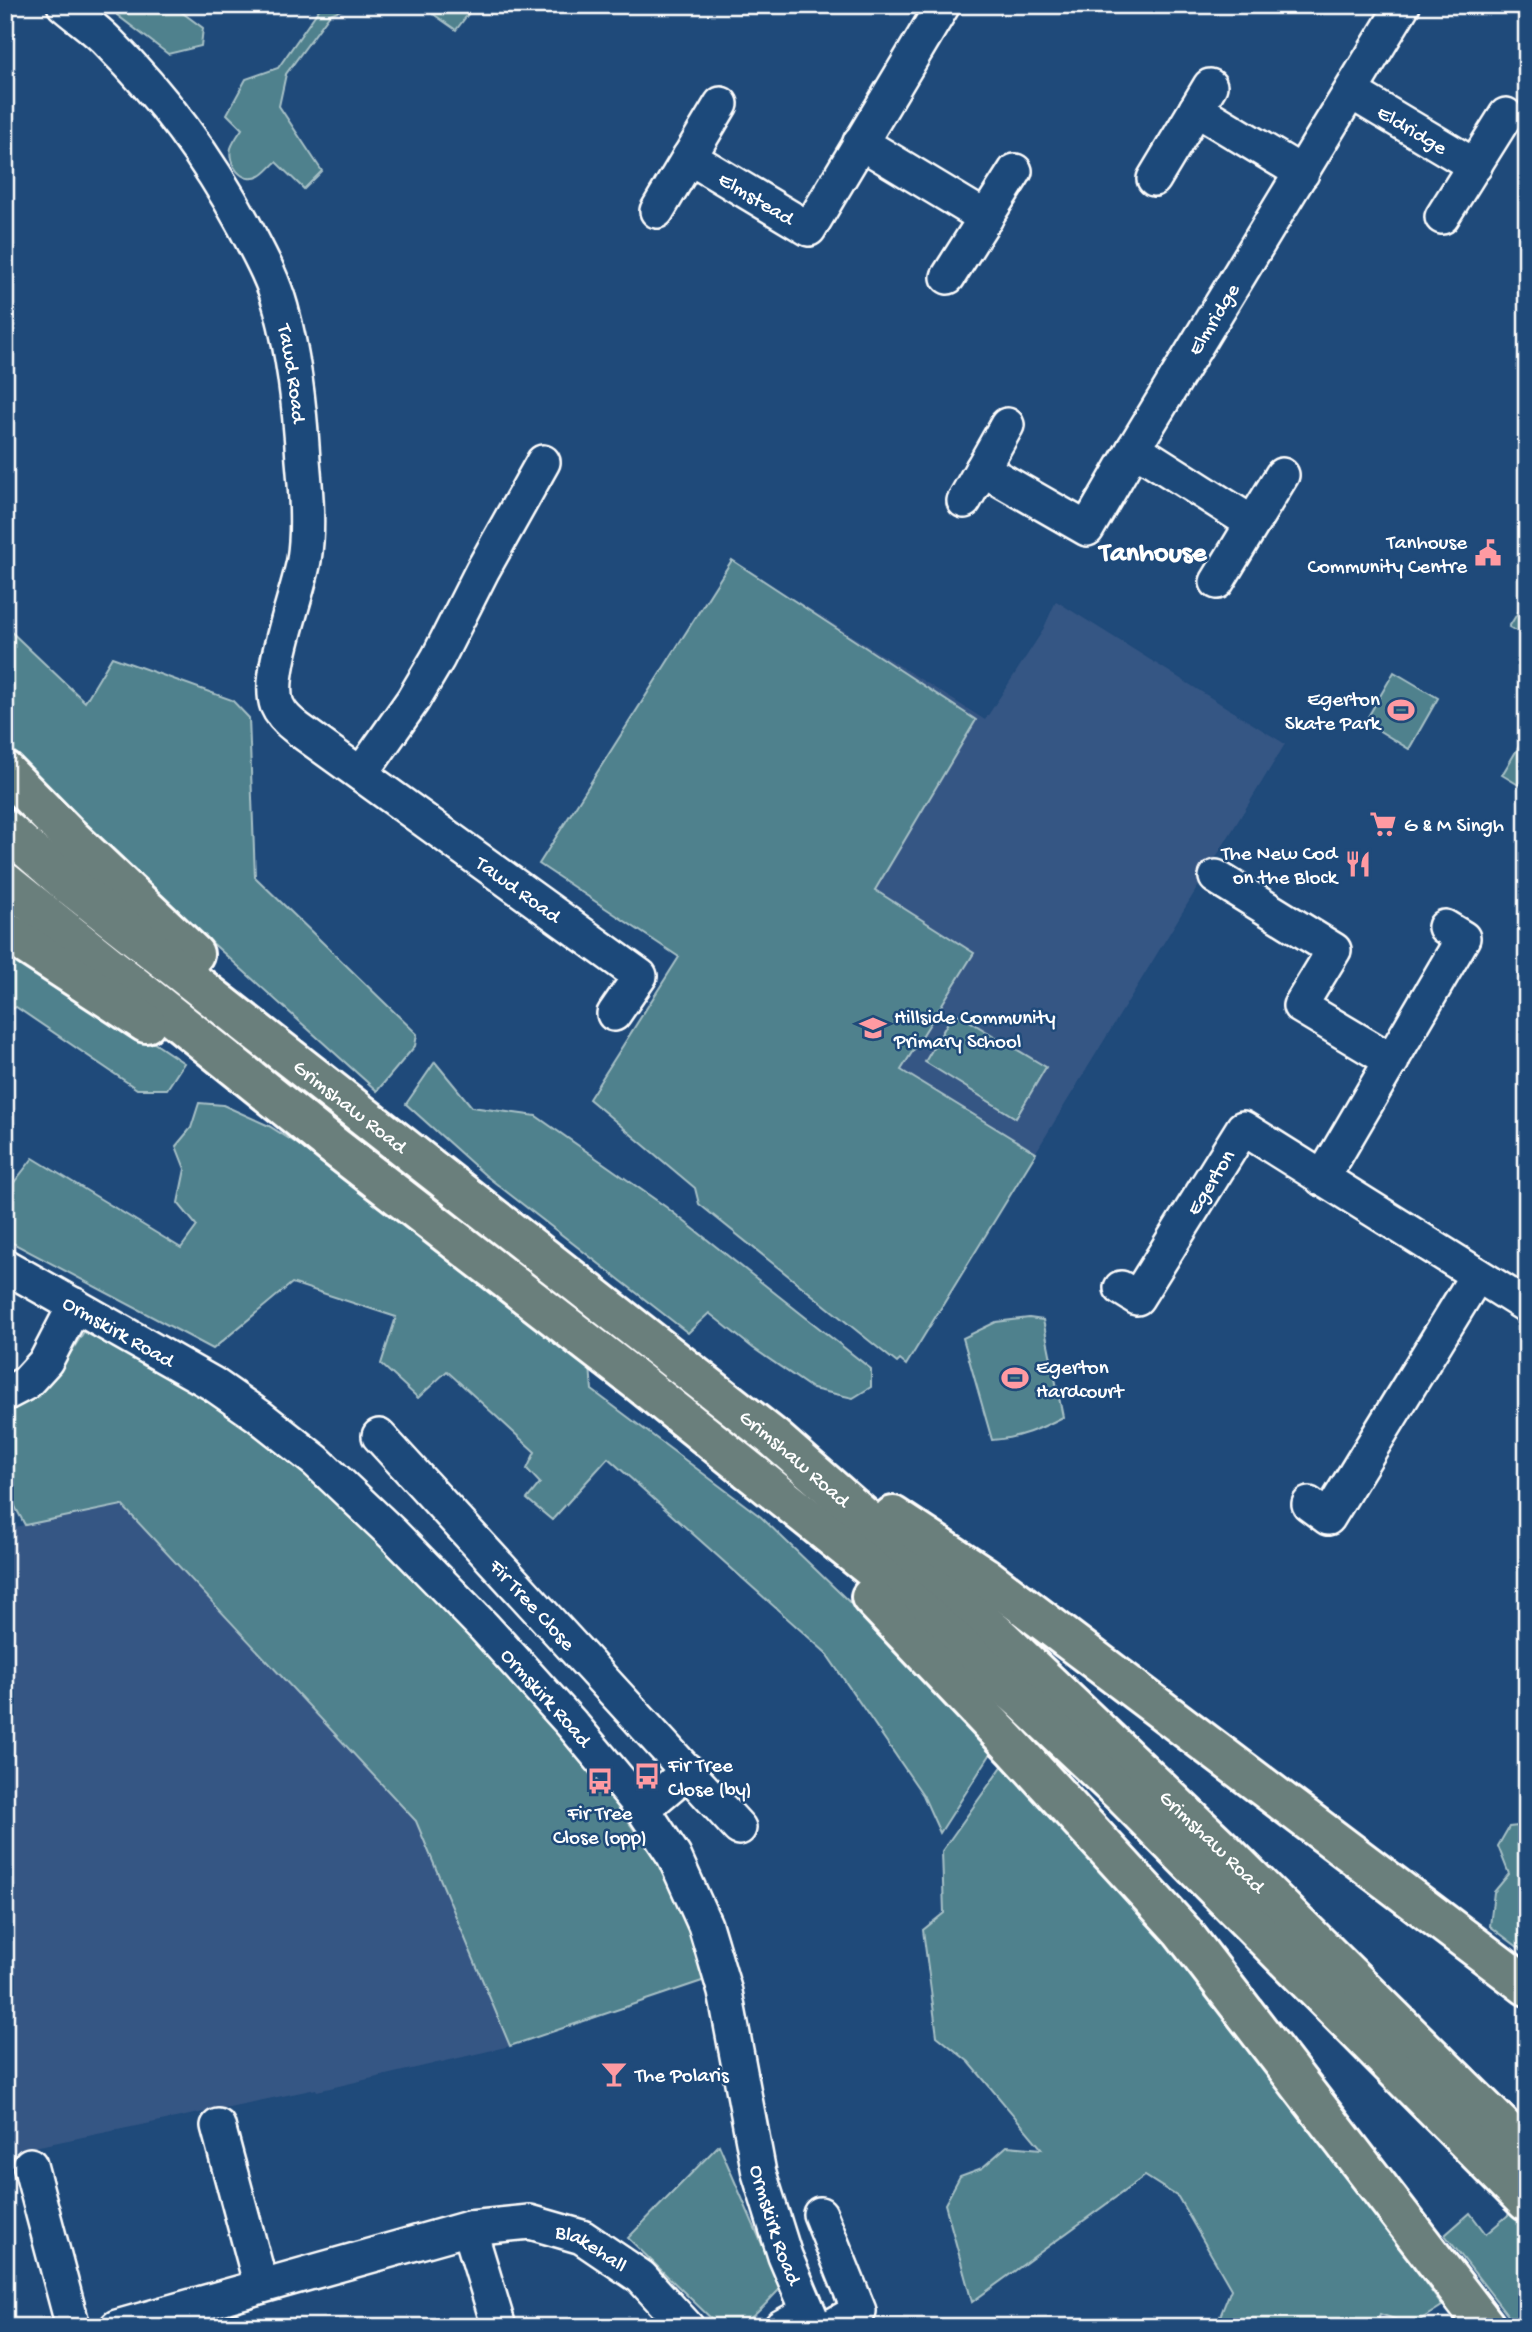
<svg xmlns="http://www.w3.org/2000/svg" width="1532" height="2332" viewBox="0 0 1532 2332" font-family="'Gochi Hand',sans-serif">
<style>
.built{fill:#365684}
.green{fill:#4f818d;stroke:#a7c0c6;stroke-width:2}
.lines{fill:none;stroke-linecap:round;stroke-linejoin:round}
.minor-casing{stroke:#fff;stroke-width:38}
.major-casing{stroke:#fff;stroke-width:44}
.minor{stroke:#1f4a7a;stroke-width:33}
.major{stroke:#6b7f7c;stroke-width:38}
.labels{text-anchor:middle;stroke-width:5;stroke-linejoin:round;paint-order:stroke}
.street-label{font-size:21px;fill:#fff;stroke:#1f4a7a}
.poi-label{font-size:21px;fill:#fff;stroke:#1f4a7a;text-anchor:start}
.district-label{font-size:28px;font-weight:bold;fill:#fff;stroke:#1f4a7a}
</style>
<rect width="100%" height="100%" fill="#1f4a7a"/>
<filter id="ink" filterUnits="userSpaceOnUse"><feTurbulence type="fractalNoise" baseFrequency=".0143" numOctaves="2"/><feDisplacementMap in="SourceGraphic" scale="14" xChannelSelector="R" yChannelSelector="G"/><feConvolveMatrix kernelMatrix="1 2 1 2 8 2 1 2 1" color-interpolation-filters="sRGB"/></filter>
<g filter="url(#ink)">
<!-- built -->
<g class="built">
<polygon points="732,560 985,720 1042,632 1056,601 1285,744 906,1365 589,1099 679,957 539,864"/>
<polygon points="122,1505 416,1821 510,2046 317,2091 316,2089 5,2153 5,1529"/>
</g>
<!-- green -->
<g class="green">
<polygon points="118,5 172,5 203,28 201,46 168,54 117,15"/>
<path d="M322,5H354L330,14L286,74L279,106L322,171L304,189L276,162C271,166 265,174 260,176C242,185 227,164 231,148C233,142 238,135 242,129L227,114L246,79L278,68Z"/>
<polygon points="425,5 475,5 456,30 426,9"/>
<polygon points="732,560 976,720 875,890 974,953 901,1070 1036,1153 906,1365 900,1360 897,1363 699,1204 695,1188 589,1099 679,957 539,864"/>
<polygon points="1527,598 1527,637 1509,627"/>
<polygon points="5,626 85,702 112,657 232,700 249,718 255,877 417,1034 415,1046 377,1091 169,904 24,769 5,746"/>
<polygon points="1394,672 1438,698 1409,749 1365,722"/>
<polygon points="1527,733 1527,790 1502,775"/>
<polygon points="5,943 184,1063 167,1089 137,1089 16,1007 5,1014"/>
<polygon points="954,1012 1046,1067 1016,1118 925,1062"/>
<polygon points="435,1062 472,1107 536,1116 666,1207 871,1369 871,1387 853,1398 813,1389 753,1348 709,1313 688,1333 485,1175 406,1104"/>
<polygon points="199,1103 223,1105 269,1126 356,1181 589,1354 592,1390 761,1517 997,1744 940,1833 923,1795 825,1652 608,1458 552,1520 527,1499 540,1483 527,1469 535,1452 447,1371 418,1398 381,1364 396,1317 292,1283 213,1349 5,1239 5,1194 33,1158 181,1248 197,1226 178,1203 185,1169 176,1146 191,1128"/>
<path d="M1029,1318L1043,1320L1063,1417C1040,1429 1019,1438 992,1440L963,1338L996,1322Z"/>
<polygon points="85,1330 193,1390 326,1486 426,1585 538,1709 604,1788 665,1873 692,1931 705,1980 510,2046 416,1821 122,1505 25,1525 5,1488 5,1409 26,1401 59,1371"/>
<polygon points="1008,1758 1109,1867 1341,2167 1442,2306 1412,2325 1380,2314 1376,2327 1223,2327 1219,2319 1231,2289 1178,2197 1145,2176 972,2302 945,2204 960,2176 982,2168 1007,2146 1042,2149 969,2062 937,2036 923,1930 944,1913 942,1851"/>
<polygon points="1527,1825 1527,1954 1490,1926 1494,1892 1509,1874 1498,1846 1509,1827"/>
<path d="M719,2145L781,2288C761,2307 749,2330 719,2326L628,2238Z"/>
<polygon points="1514,2210 1527,2222 1527,2327 1517,2327 1445,2235 1470,2213 1486,2234"/>
</g>
<g class="lines">
<!-- minor casing -->
<g class="minor-casing">
<g id="minor">
<path id="s1" d="M64,5C79,18 96,29 109,43C163,97 208,158 244,225C258,252 273,278 281,308C294,356 300,410 303,460C306,493 309,528 304,560C298,595 266,675 277,705C281,715 290,723 298,729L640,976L614,1014"/>
<path id="s2" d="M1351,92L1475,166"/>
<polyline points="1196,109 1302,173"/>
<polyline points="860,142 986,218"/>
<path id="s3" d="M689,157L809,229L943,5"/>
<polyline points="1154,179 1210,86"/>
<polyline points="657,211 721,104"/>
<polyline points="1442,217 1506,115"/>
<polyline points="948,277 1015,171"/>
<polyline points="1134,448 1252,523"/>
<path id="s4" d="M982,469L1087,529L1134,448L1403,5"/>
<polyline points="964,501 1007,425"/>
<polyline points="1217,582 1282,475"/>
<polyline points="361,774 413,700 438,658 482,571 543,462"/>
<polyline points="1216,877 1334,950 1300,1006 1392,1061"/>
<polyline points="1322,1179 1463,938 1445,927"/>
<path id="s5" d="M5,1266L213,1384L259,1416L316,1461L393,1534L484,1627L571,1723L643,1809L674,1856L705,1925L725,1992L759,2173L785,2256L815,2327"/>
<path id="s6" d="M1121,1288L1137,1298L1243,1128L1527,1306"/>
<polyline points="5,1394 26,1383 46,1361 75,1305"/>
<path id="s7" d="M379,1436L739,1828"/>
<polyline points="1309,1504 1328,1518 1477,1275"/>
<polyline points="643,1809 688,1771"/>
<polyline points="218,2126 261,2286"/>
<polyline points="30,2165 73,2327"/>
<polyline points="820,2214 859,2311 830,2327"/>
<polyline points="469,2228 499,2327"/>
<path id="s8" d="M117,2327L469,2228L530,2222L582,2237L641,2277L687,2327"/>
<polyline points="781,2327 808,2312"/>
</g>
</g>
<!-- major casing -->
<g class="major-casing">
<g id="major">
<polyline points="5,771 67,834 194,954"/>
<path id="s9" d="M5,829L62,879L774,1438L998,1635L1222,1849L1527,2151"/>
<polyline points="5,882 335,1147 640,1383 897,1589 1022,1700 1124,1796 1527,2202"/>
<polyline points="5,931 146,1023"/>
<polyline points="893,1516 984,1576 1527,1986"/>
<polyline points="871,1597 1015,1749 1182,1931 1486,2327"/>
</g>
</g>
<!-- minor -->
<use href="#minor" class="minor"/>
<!-- major -->
<use href="#major" class="major"/>
</g>
</g>
<!-- icons -->
<defs>
<g id="civic-bare" transform="scale(2.1)"><path d="M-.6-6.5H3V-4.5H.6V-3L4-1V1h2V6H-6V1h2V-1L-.6-3ZM-1.2 2.5V6h2.4V2.5Z" fill="#ff9aa2" stroke="#1f4a7a" stroke-width="2.5" paint-order="stroke"/></g>
<g id="stadium-bare" transform="scale(2.1)"><path d="M0-5a6.5 5 0 1 0 0 10a6.5 5 0 1 0 0-10ZM-3.5-1.8h7v3.6h-7Z" fill="#ff9aa2" stroke="#1f4a7a" stroke-width="2.5" paint-order="stroke"/></g>
<g id="supermarket-bare" transform="scale(2.1)"><path d="M-6-5.5h2.5l.6 2H6L4.5 2H-2.5L-4.4-4H-6ZM-1.5 3.2a1.3 1.3 0 1 0 .1 0ZM3 3.2a1.3 1.3 0 1 0 .1 0Z" fill="#ff9aa2" stroke="#1f4a7a" stroke-width="2.5" paint-order="stroke"/></g>
<g id="restaurant-bare" transform="scale(2.1)"><path d="M-5-6h1v4h1v-4h1v4h1v-4h1v5L-1.5 .5V6h-2V.5L-5-1ZM5-6V6H3V1.5H1.5Q1.5-4 5-6Z" fill="#ff9aa2" stroke="#1f4a7a" stroke-width="2.5" paint-order="stroke"/></g>
<g id="school-bare" transform="scale(2.1)"><path d="M0-5L7-2L0 1L-7-2ZM-4 1L0 2.5L4 1V4Q0 6-4 4Z" fill="#ff9aa2" stroke="#1f4a7a" stroke-width="2.5" paint-order="stroke"/></g>
<g id="bus-bare" transform="scale(2.1)"><path d="M-5-6H5V4H4V6H2V4H-2V6H-4V4H-5ZM-3.5-4V0h7V-4ZM-3.5 1.2v1.5H-2V1.2ZM2 1.2v1.5H3.5V1.2Z" fill="#ff9aa2" stroke="#1f4a7a" stroke-width="2.5" paint-order="stroke"/></g>
<g id="bar-bare" transform="scale(2.1)"><path d="M-6-5H6L.8 .8V4.5H3.5V6h-7V4.5H-.8V.8Z" fill="#ff9aa2" stroke="#1f4a7a" stroke-width="2.5" paint-order="stroke"/></g>
</defs>
<g fill-rule="evenodd">
<use href="#civic-bare" x="1488" y="553"/>
<use href="#stadium-bare" x="1401" y="710"/>
<use href="#supermarket-bare" x="1383" y="824"/>
<use href="#restaurant-bare" x="1358" y="864"/>
<use href="#school-bare" x="873" y="1028"/>
<use href="#stadium-bare" x="1015" y="1378"/>
<use href="#bus-bare" x="647" y="1776"/>
<use href="#bus-bare" x="600" y="1781"/>
<use href="#bar-bare" x="614" y="2074"/>
</g>
<g class="labels">
<!-- street labels -->
<g class="street-label">
<text dy="7" stroke="none"><textPath href="#s2" startOffset="72">Eldridge</textPath></text>
<text dy="7" stroke="none"><textPath href="#s3" startOffset="79">Elmstead</textPath></text>
<text dy="7" stroke="none"><textPath href="#s4" startOffset="366">Elmridge</textPath></text>
<text dy="7" stroke="none"><textPath href="#s1" startOffset="444">Tawd Road</textPath></text>
<text dy="7" stroke="none"><textPath href="#s1" startOffset="1085">Tawd Road</textPath></text>
<text dy="7" stroke="none"><textPath href="#s9" startOffset="443">Grimshaw Road</textPath></text>
<text dy="7" stroke="none"><textPath href="#s6" startOffset="156">Egerton</textPath></text>
<text dy="7" stroke="none"><textPath href="#s5" startOffset="131">Ormskirk Road</textPath></text>
<text dy="7" stroke="none"><textPath href="#s9" startOffset="1010">Grimshaw Road</textPath></text>
<text dy="7" stroke="none"><textPath href="#s7" startOffset="228">Fir Tree Close</textPath></text>
<text dy="7" stroke="none"><textPath href="#s5" startOffset="698">Ormskirk Road</textPath></text>
<text dy="7" stroke="none"><textPath href="#s9" startOffset="1577">Grimshaw Road</textPath></text>
<text dy="7" stroke="none"><textPath href="#s5" startOffset="1286">Ormskirk Road</textPath></text>
<text dy="7" stroke="none"><textPath href="#s8" startOffset="494">Blakehall</textPath></text>
</g>
<!-- poi labels -->
<g class="poi-label">
<text x="1467" y="548" text-anchor="end">Tanhouse<tspan x="1467" dy="24">Community Centre</tspan></text>
<text x="1380" y="705" text-anchor="end">Egerton<tspan x="1380" dy="24">Skate Park</tspan></text>
<text x="1404" y="831">G &amp; M Singh</text>
<text x="1337" y="859" text-anchor="end">The New Cod<tspan x="1337" dy="24">on the Block</tspan></text>
<text x="894" y="1023">Hillside Community<tspan x="894" dy="24">Primary School</tspan></text>
<text x="1036" y="1373">Egerton<tspan x="1036" dy="24">Hardcourt</tspan></text>
<text x="668" y="1771">Fir Tree<tspan x="668" dy="24">Close (by)</tspan></text>
<text x="600" y="1819" text-anchor="middle">Fir Tree<tspan x="600" dy="24">Close (opp)</tspan></text>
<text x="635" y="2081">The Polaris</text>
</g>
<!-- district labels -->
<g class="district-label">
<text x="1153" y="560">Tanhouse</text>
</g>
</g>
<!-- margin -->
<rect width="1532" height="2332" fill="none" stroke="#1f4a7a" stroke-width="28"/>
<rect x="14" y="14" width="1504" height="2304" fill="none" stroke="#fff" stroke-width="2.5" filter="url(#ink)"/>
</svg>
